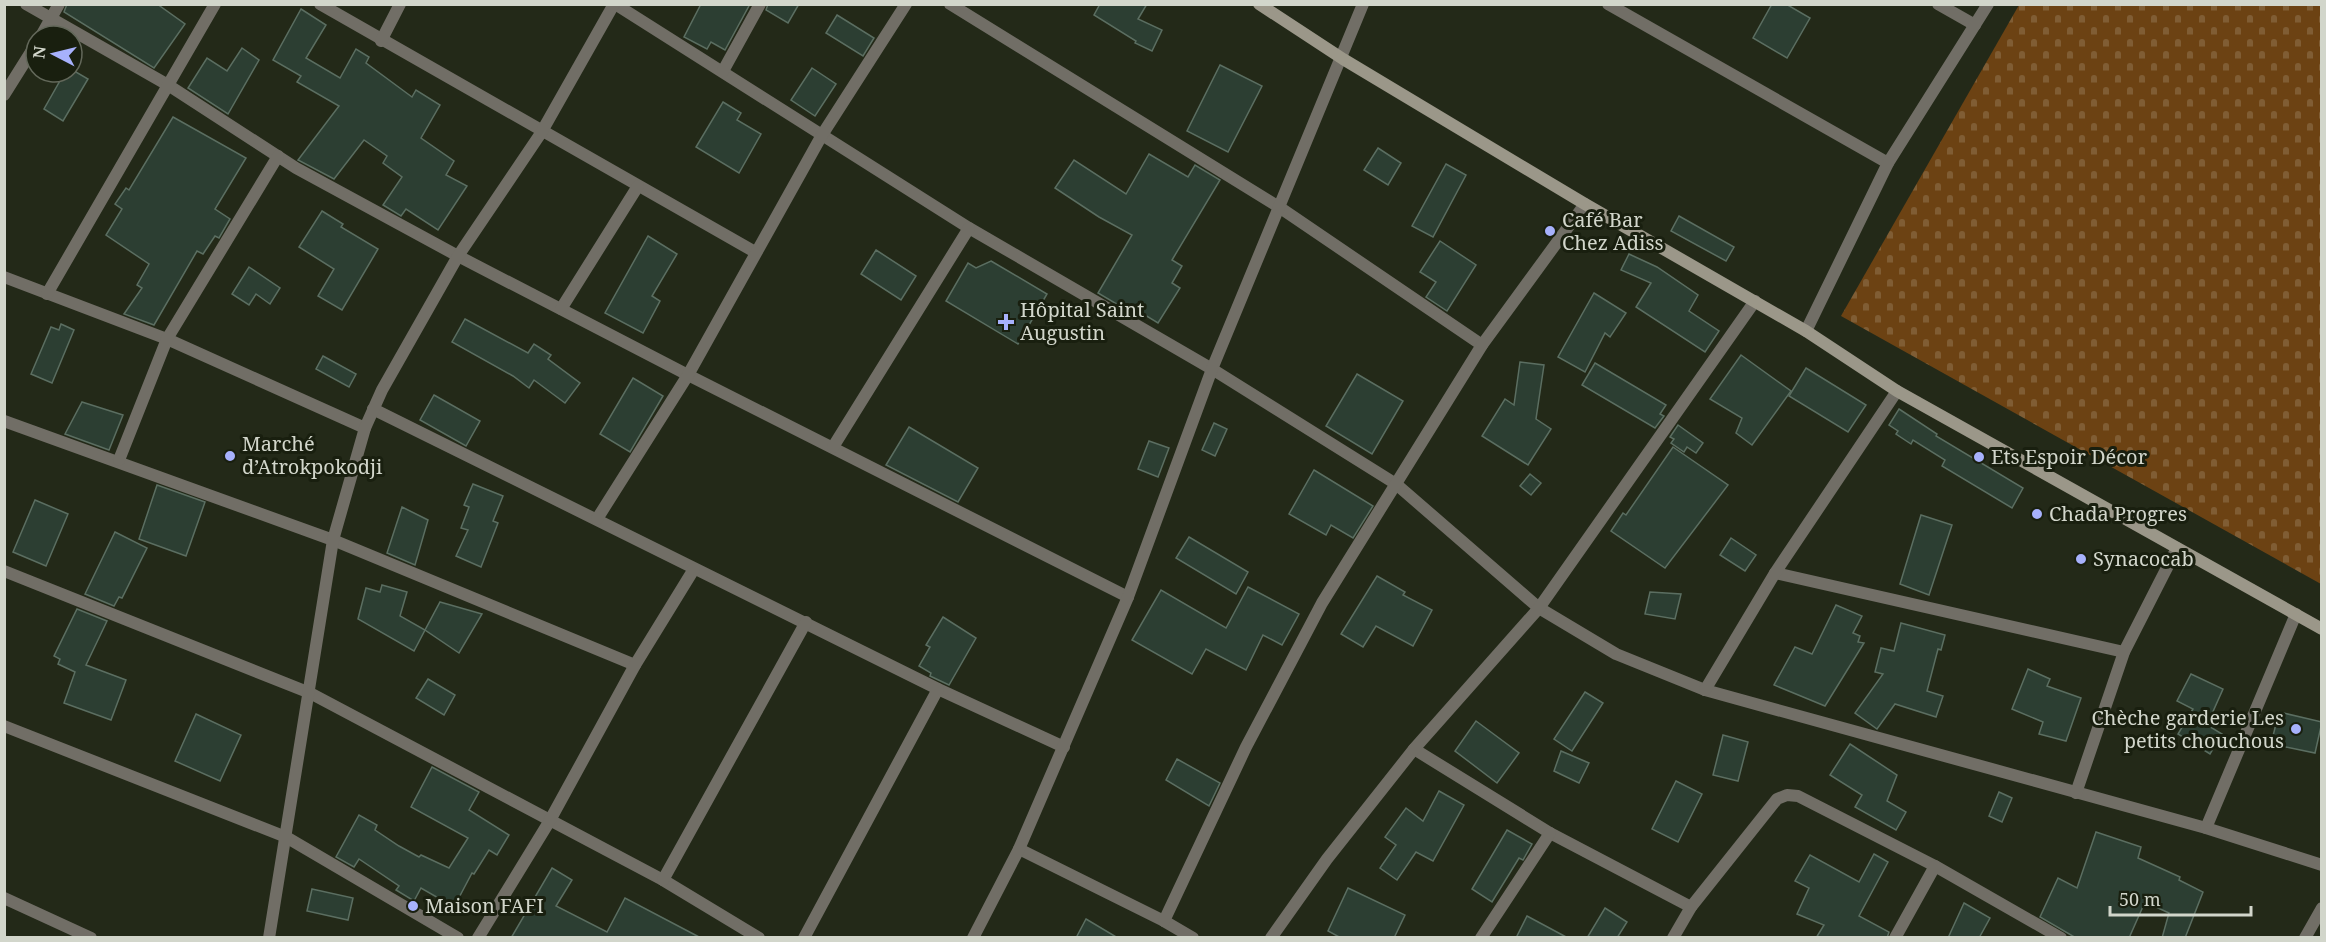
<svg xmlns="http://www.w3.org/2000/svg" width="2326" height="942" viewBox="0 0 2326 942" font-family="'Noto Serif',serif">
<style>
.cemetery{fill:url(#cemetery-stones)}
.building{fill:#2c3e32;stroke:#5b6e61;stroke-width:1.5}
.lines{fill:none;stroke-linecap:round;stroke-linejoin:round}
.street{stroke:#716e66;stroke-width:12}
.secondary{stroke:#9b9789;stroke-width:12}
.poi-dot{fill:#a7b1fc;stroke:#191f0f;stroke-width:2}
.labels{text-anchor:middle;stroke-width:6;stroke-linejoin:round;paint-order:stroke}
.poi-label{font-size:20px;fill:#d2d6cb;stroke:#191f0f;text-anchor:start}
</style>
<defs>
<pattern id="cemetery-stones" width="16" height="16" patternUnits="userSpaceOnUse" patternTransform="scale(1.5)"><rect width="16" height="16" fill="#6c4213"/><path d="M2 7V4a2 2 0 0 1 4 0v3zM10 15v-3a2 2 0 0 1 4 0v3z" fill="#805d34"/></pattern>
</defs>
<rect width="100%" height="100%" fill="#232918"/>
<!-- cemetery -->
<polygon class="cemetery" points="2019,5 2321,5 2321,584 1841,316"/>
<!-- building -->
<g class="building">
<polygon points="67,4 157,4 185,24 154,68 64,12"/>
<polygon points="701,4 750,4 725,50 711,42 707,49 684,37"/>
<polygon points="768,4 799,4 788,23 766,10"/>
<polygon points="1100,4 1147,4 1138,19 1162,30 1152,51 1135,43 1136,41 1094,15"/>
<polygon points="1772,4 1786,4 1810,18 1787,58 1753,38"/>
<polygon points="301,9 326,25 306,58 340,78 356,49 369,57 366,63 412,97 416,90 440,105 421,138 454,161 446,175 467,186 438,230 406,209 401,216 383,205 402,177 383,163 387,156 364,140 334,179 298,160 339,106 297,82 301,76 273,60"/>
<polygon points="837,15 874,38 863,56 826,33"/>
<polygon points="242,48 259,60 228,114 188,88 207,58 227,71"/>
<polygon points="1220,65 1262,86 1228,152 1187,131"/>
<polygon points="812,68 836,84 815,116 791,100"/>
<polygon points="65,72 76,72 88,79 63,121 44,109"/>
<polygon points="723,102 741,113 737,120 761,134 739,173 696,147"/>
<polygon points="173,117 246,158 215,209 230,219 219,238 215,236 203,254 197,251 154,325 124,314 142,288 137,285 149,264 106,235 122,209 115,204 126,188 129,190"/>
<polygon points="1378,148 1401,163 1388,185 1364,170"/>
<polygon points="1149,154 1188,177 1195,165 1220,180 1172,260 1182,266 1172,283 1180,288 1158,323 1132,307 1130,312 1098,293 1132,235 1099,217 1055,188 1074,160 1126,194"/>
<polygon points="1446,164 1466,175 1433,237 1412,226"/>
<polygon points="322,211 343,224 341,227 378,249 342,310 318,296 334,269 299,247"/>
<polygon points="1679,216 1734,247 1726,261 1671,231"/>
<polygon points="648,236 677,254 652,296 660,301 643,333 605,313"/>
<polygon points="1440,241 1476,265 1447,311 1426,297 1436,282 1420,272"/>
<polygon points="876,250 916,276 901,300 861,274"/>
<polygon points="1629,254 1657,267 1698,295 1689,311 1719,331 1705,352 1636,307 1651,283 1621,270"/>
<polygon points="991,261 1047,294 1018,344 946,301 968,263 976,268"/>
<polygon points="249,267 280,288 270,304 256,294 249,305 232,294"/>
<polygon points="1594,293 1626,313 1610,337 1605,333 1585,372 1558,357"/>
<polygon points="465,319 528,353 534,344 551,355 548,359 580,383 565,403 534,380 529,388 513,376 452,342"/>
<polygon points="61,324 74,330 52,383 31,374 51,327 59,330"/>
<polygon points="1741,355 1791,391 1752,445 1736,433 1742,418 1710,399"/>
<polygon points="323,356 356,374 349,387 316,369"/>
<polygon points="1520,362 1544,365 1536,419 1551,429 1528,465 1482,436 1505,399 1514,405"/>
<polygon points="1595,363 1666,405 1660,414 1664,416 1655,428 1582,385"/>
<polygon points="1806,368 1866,405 1848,432 1789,396"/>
<polygon points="1357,374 1403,401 1372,454 1326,426"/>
<polygon points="633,378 663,396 630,452 600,434"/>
<polygon points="434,395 480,421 466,446 420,420"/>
<polygon points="82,402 123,415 109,450 65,434"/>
<polygon points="1899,409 1937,434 1936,436 2023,488 2012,508 1942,466 1945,460 1913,440 1911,444 1896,434 1898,431 1889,425"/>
<polygon points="1214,423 1227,429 1215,456 1202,450"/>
<polygon points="1678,425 1703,443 1696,453 1687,447 1684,452 1671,443 1674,439 1670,437"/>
<polygon points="909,427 978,468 958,502 886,465"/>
<polygon points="1149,441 1169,448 1158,477 1138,469"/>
<polygon points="1673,447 1728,485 1665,568 1611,531 1623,513 1626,515"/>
<polygon points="1314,470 1373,506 1353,538 1331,525 1326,535 1289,514"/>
<polygon points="1530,474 1541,483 1531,495 1520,486"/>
<polygon points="473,484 503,496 493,521 498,523 481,567 456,556 468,530 461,528 469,507 464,505"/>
<polygon points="157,485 205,502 186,556 139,539"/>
<polygon points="35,500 68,514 46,566 13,552"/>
<polygon points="402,507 428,520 415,565 387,553"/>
<polygon points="1921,515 1952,525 1929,595 1900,584"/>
<polygon points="115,532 147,548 122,598 119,597 114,606 85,594"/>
<polygon points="1189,537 1248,572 1236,594 1176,558"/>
<polygon points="1731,538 1756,555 1745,571 1720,555"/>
<polygon points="1377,576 1405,592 1403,595 1432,610 1413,646 1376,626 1363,647 1341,634"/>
<polygon points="382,585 407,592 400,616 425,630 414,651 358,619 366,588 380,592"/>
<polygon points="1248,587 1299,614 1282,645 1263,635 1246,670 1206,649 1192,674 1132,640 1161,590 1226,628"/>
<polygon points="1650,592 1681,594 1675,619 1645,614"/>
<polygon points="440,602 482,614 459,653 425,630"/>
<polygon points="1836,605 1862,616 1853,633 1860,636 1858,642 1864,643 1825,706 1774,685 1795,647 1812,654"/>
<polygon points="77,609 107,621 86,665 126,680 111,720 64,703 75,672 58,664 60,659 54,656"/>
<polygon points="943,617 976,638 949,685 930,676 931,673 919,666 930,647 926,645"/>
<polygon points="1901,623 1945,635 1941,650 1938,649 1927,691 1943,696 1936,717 1895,704 1877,729 1855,713 1883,674 1875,672 1881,648 1894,651"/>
<polygon points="2028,669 2050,679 2047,686 2081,698 2066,741 2039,734 2043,722 2012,709"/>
<polygon points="2191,674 2223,689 2207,725 2222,734 2210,754 2178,734 2193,709 2177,701"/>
<polygon points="428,679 455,695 444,715 416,698"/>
<polygon points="1585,692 1603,703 1572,751 1554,739"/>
<polygon points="2279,712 2322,722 2315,753 2271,744"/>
<polygon points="196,714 241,735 220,781 175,761"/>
<polygon points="1476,721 1519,753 1497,783 1455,751"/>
<polygon points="1723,735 1748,742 1738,781 1713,775"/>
<polygon points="1850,744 1897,775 1887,801 1906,812 1896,830 1855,807 1862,795 1830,775"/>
<polygon points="1561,751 1589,763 1579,783 1554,771"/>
<polygon points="1177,759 1220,783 1209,806 1166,780"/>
<polygon points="432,767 479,792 469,810 509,835 497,855 489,850 474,874 472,873 454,907 421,888 414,901 396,890 399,886 359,859 354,867 336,857 359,815 377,825 375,830 399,846 419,857 421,855 449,868 468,838 411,807"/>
<polygon points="1676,781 1702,794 1678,842 1652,829"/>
<polygon points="1439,791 1464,805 1433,861 1416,852 1397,880 1380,868 1396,845 1385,837 1406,808 1423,821"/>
<polygon points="1999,792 2012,798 2002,822 1989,816"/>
<polygon points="1507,830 1532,844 1523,860 1519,858 1492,902 1472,889"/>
<polygon points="2096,832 2141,847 2138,858 2180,877 2179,880 2203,892 2185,938 2162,938 2169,913 2145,902 2129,938 2076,938 2040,917 2058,878 2077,888"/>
<polygon points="1874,854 1888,862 1859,916 1889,932 1887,938 1816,938 1824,925 1797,914 1809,888 1795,881 1810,855 1859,882"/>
<polygon points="552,868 572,880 556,906 607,932 625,898 701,938 511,938"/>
<polygon points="1348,888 1405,915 1394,938 1341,938 1328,931"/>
<polygon points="312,889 353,898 348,920 307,911"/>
<polygon points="1964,903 1990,918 1979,938 1948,938"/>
<polygon points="1605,908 1627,922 1617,938 1587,938"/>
<polygon points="1527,916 1568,938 1516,938"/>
<polygon points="1086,919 1118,938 1076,938"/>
</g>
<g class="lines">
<!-- street -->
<g class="street">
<polyline points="26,4 168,85 296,168 458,256 688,375 1128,597"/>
<polyline points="320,4 755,252"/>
<polyline points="615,4 969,228 1212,369 1396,484 1539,608 1616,654 1705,690 2206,828 2322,865"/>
<polyline points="950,4 1279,207 1482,345"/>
<polyline points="1608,4 1888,163"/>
<polyline points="1938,4 1975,25"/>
<polyline points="41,36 59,4"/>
<polyline points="381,41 400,4"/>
<polyline points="723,71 760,4"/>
<polyline points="4,95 36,44"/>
<polyline points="4,277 167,339 365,428"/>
<polyline points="47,294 215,4"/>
<polyline points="561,309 638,186"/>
<polyline points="1806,331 1888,163 1988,4"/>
<polyline points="373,409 938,689 1064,747"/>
<polyline points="4,421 333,540 635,665"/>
<polyline points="833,447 969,228"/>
<polyline points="119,460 167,339 278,156"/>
<polyline points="597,519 688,375 822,135 906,4"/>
<polyline points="4,571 310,693 663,880 759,938"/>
<polyline points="1775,573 2124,652"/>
<polyline points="1705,690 1775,573 1897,391"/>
<polyline points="4,726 286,837 458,938"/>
<polyline points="1414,749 1550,833 1691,907"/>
<polyline points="2076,793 2124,652 2177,548"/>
<polyline points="2206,828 2296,614"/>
<polyline points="1019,849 1164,921 1193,938"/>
<polyline points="663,880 806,622"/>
<polyline points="4,898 91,938"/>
<polyline points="1164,921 1246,747 1322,603 1482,345 1585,204"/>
<polyline points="269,938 333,540 365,428 382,390 458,256 541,133 614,4"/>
<polyline points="478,938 549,822 635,665 694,569"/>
<polyline points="804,938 938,689"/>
<polyline points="973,938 1019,849 1128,597 1212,369 1363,4"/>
<polyline points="1271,938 1327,859 1414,749 1539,608 1755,301"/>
<polyline points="1481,938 1550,833"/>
<polyline points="1673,938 1691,907 1777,799 1787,795 1798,796 1935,866 2061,938"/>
<polyline points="1895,938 1935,866"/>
<polyline points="2305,938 2322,908"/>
</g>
<!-- secondary -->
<polyline class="secondary" points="1259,4 1343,59 1585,204 1806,331 1897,391 2322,629"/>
</g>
<!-- markers -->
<g class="poi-dot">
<circle cx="1550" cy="231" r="6"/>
<path d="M1003 313h6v6h6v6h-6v6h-6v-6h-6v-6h6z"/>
<circle cx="230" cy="456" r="6"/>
<circle cx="1979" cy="457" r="6"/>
<circle cx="2037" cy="514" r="6"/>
<circle cx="2081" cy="559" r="6"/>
<circle cx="2296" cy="729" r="6"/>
<circle cx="413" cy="906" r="6"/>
</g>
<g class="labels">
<!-- poi labels -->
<g class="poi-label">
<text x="1562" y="227">Café Bar<tspan x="1562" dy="23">Chez Adiss</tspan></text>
<text x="1020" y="317">Hôpital Saint<tspan x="1020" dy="23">Augustin</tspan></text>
<text x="242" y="451">Marché<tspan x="242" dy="23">d’Atrokpokodji</tspan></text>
<text x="1991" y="464">Ets Espoir Décor</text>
<text x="2049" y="521">Chada Progres</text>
<text x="2093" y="566">Synacocab</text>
<text x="2284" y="725" text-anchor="end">Chèche garderie Les<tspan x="2284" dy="23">petits chouchous</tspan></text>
<text x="425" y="913">Maison FAFI</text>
</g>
</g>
<!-- border -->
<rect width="2326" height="942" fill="none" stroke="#d2d6cb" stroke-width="12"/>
<!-- north arrow -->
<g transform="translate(54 54) rotate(277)"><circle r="28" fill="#191f0f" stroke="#63685a" stroke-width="1.5"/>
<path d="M0-4.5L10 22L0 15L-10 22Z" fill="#a7b1fc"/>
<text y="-9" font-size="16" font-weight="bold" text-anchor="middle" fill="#d2d6cb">N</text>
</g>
<!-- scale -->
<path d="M2110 906v9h141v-9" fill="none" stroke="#d2d6cb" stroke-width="3"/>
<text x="2119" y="906" font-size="18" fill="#d2d6cb" stroke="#191f0f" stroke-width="4.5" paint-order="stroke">50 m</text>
</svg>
